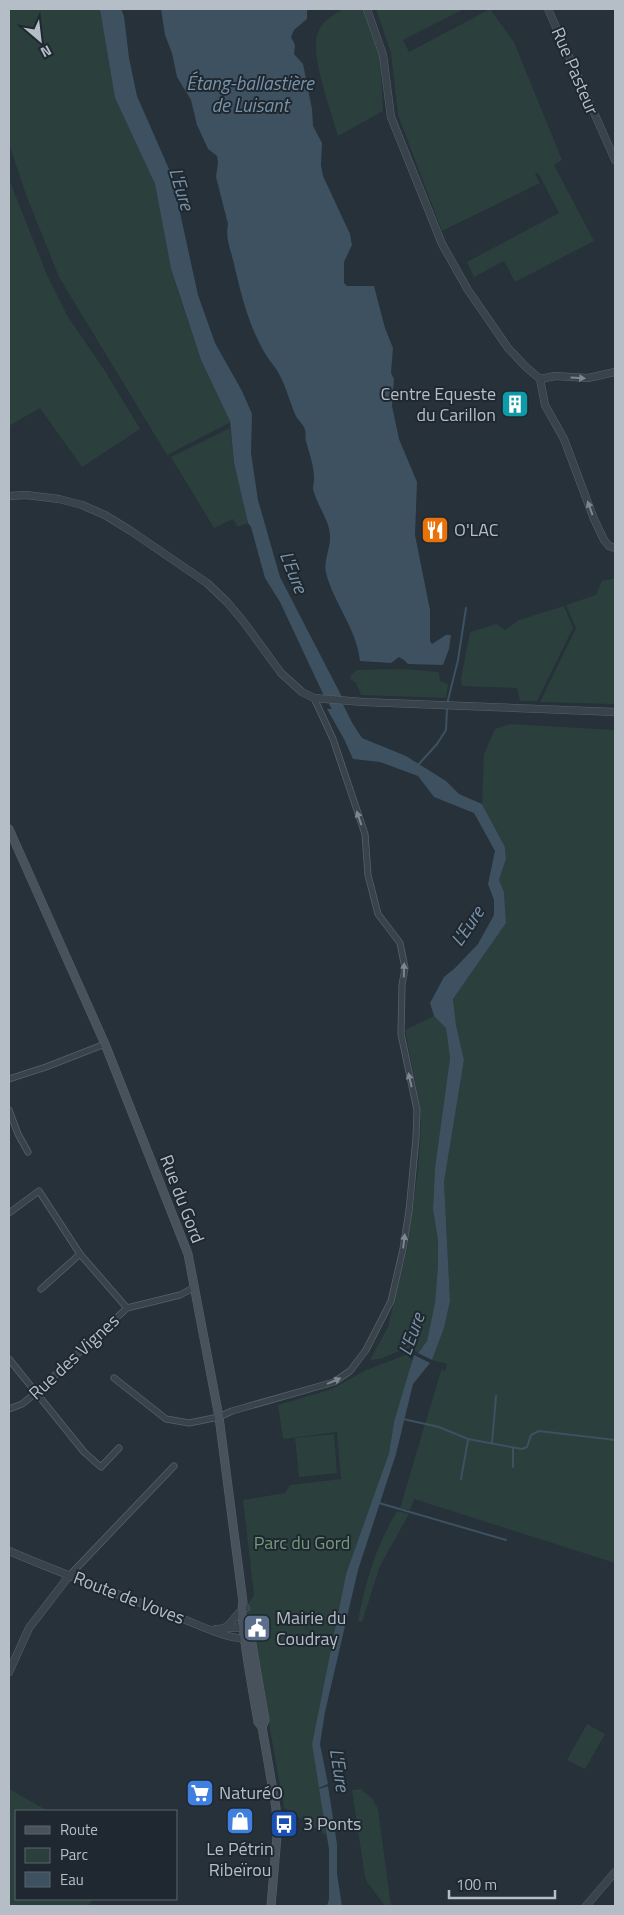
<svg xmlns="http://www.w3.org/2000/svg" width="624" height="1915" viewBox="0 0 624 1915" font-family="'Titillium Web',sans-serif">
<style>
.green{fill:#2b3f3d}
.water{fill:#3d5161}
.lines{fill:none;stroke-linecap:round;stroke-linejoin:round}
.stream{stroke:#3d5161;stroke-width:2}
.river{stroke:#3d5161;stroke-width:12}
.minor-casing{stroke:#586169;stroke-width:7}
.tertiary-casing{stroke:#586169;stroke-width:8}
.secondary-casing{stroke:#586169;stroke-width:9}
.minor{stroke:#39434b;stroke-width:5.5}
.tertiary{stroke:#39434b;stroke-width:7}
.secondary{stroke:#48525d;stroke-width:8}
.oneway{fill:#7d878f}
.labels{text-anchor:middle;stroke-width:4;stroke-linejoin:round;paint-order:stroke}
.street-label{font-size:18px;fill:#b5bec6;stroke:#1f2830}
.poi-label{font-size:18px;fill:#b5bec6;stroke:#1f2830;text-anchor:start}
.park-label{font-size:18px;fill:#76997a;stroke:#1f2830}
.water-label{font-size:19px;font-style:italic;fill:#7992a6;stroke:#1f2830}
</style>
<rect width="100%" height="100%" fill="#26313a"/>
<!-- green -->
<g class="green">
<polygon points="9,9 101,9 115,98 155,184 171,269 181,301 201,360 231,422 167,455 59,277 26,195 9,144"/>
<path d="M344,9H364L380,56L383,111L338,136C332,114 310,55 317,35C321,22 332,15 344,9Z"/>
<polygon points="376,9 464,9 403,40 409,52 490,9 514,42 562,160 554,165 594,241 515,282 504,261 474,277 467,262 559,213 538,173 535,174 540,183 442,231 398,115 391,53"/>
<polygon points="9,179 47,275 68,317 105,371 140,429 82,467 40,408 9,426"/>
<polygon points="230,428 234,463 248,523 238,527 233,519 214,528 171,457"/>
<polygon points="615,578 615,704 540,702 576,628 566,605 596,595 602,581"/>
<polygon points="564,606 573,628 537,701 520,701 517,688 462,686 461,679 470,632 497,624 505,630 519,620"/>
<polygon points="403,669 439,672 440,681 448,684 446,698 361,695 356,683 350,679 351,675 357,670"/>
<polygon points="510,724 615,730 615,1563 414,1499 410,1510 400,1508 440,1374 442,1369 445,1371 447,1364 432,1360 444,1328 450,1301 444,1182 464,1060 456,1025 453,999 506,923 504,892 499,880 506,860 505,847 482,804 484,754 495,729"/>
<polygon points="434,1016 446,1028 450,1058 435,1168 433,1209 438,1243 438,1265 435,1303 427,1341 418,1353 412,1348 407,1348 380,1359 370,1360 388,1327 407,1249 418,1169 421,1129 420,1107 405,1030"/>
<polygon points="408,1354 412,1361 407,1384 394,1422 389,1453 346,1574 312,1744 327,1836 284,1808 260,1673 254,1672 247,1606 254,1595 243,1500 285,1493 290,1485 341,1479 337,1432 283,1439 278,1405 332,1389 366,1370"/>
<polygon points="334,1434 337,1473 299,1477 295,1438"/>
<path d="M397,1511L409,1514L380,1566L362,1622L358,1621C366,1580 375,1548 397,1511Z"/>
<polygon points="587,1724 605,1734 585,1769 567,1760"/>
<polygon points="9,1789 48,1811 16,1811 16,1899 93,1899 88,1906 9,1906"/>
<polygon points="361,1789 372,1798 378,1809 391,1906 385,1906 367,1882 365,1877 352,1790"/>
</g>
<!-- water -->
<g class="water">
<polygon points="100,9 121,9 124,16 129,58 137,96 172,176 198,295 215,343 242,391 252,414 251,453 258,500 280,577 342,697 324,696 280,602 265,578 251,527 248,523 234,463 230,421 201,360 171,269 155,184 115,98"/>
<path d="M161,9H307V19L294,30L291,37L295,45L294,54L303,64L312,109L313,126L322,143L321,165L323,176L350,234L352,245L344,262V283L347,286H374L385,328L393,348L391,373L394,379L392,406L399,439L417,482L415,535L430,610V641L432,644L446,635H451L449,649L443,665L408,664L404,660L399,657L391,663L360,661C357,629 334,604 326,573C323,562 331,547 330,535C329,519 317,506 313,489C313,485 314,482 314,478C314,465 309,453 306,441C305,438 306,433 305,430C304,424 297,420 295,414C289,400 286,386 278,372C274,365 267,358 263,350C248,323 241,294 234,264C231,250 225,239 228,224L216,177L218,162L217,156L208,149L197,125L191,100L177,77L172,53L165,35Z"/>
<polygon points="327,709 343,709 362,738 406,756 446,781 459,794 482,804 505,847 506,859 499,880 504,892 506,923 453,999 456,1025 464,1060 444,1182 450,1301 444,1328 432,1360 418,1353 427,1341 435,1303 438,1265 438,1241 433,1209 435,1168 450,1058 446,1028 434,1016 430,1003 444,977 455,968 478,944 494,915 494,900 488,884 495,851 474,813 434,797 418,776 380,762 353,759 344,739"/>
<polygon points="414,1355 430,1363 413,1384 396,1454 358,1570 325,1712 320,1744 328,1784 319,1788 312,1744 346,1574 389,1453 394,1422"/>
<polygon points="328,1786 337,1844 337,1874 342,1906 327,1906 329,1899 329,1849 319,1789"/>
</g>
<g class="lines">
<!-- stream -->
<g class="stream">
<polyline points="447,704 458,660 466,608"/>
<polyline points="419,764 437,744 446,730 447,708"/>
<polyline points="403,1419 439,1427 468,1439 522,1449 527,1447 531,1435 539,1431 615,1440"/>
<polyline points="492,1443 496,1396"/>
<polyline points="513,1467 513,1448"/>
<polyline points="461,1479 468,1440"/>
<polyline points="379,1503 506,1540"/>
</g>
<!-- river -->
<polyline class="river" points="328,688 346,724"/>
<!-- minor casing -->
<g class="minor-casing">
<g id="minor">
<polyline points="9,1079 46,1067 105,1044"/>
<polyline points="9,1110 18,1134 28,1152"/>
<polyline points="9,1213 39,1191 80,1254 127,1308"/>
<polyline points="41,1289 80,1254"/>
<polyline points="9,1359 84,1452 101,1467 119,1448"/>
<polyline points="114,1378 166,1419 189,1423 219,1417 232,1411 334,1382 350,1371 366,1350 391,1301 403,1249 409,1211 416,1138 417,1110 401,1034 402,985 405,968 400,943 378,914 368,875 365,834 333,739 314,698"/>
<polyline points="9,1409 22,1404 37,1392 127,1308 180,1295 195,1287"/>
<polyline points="69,1576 174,1466"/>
</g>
</g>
<!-- tertiary casing -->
<g class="tertiary-casing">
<g id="tertiary">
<polyline points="367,9 383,55 391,117 442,244 468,290 508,348 526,367 540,379 545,405 564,439 594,519 604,540 609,546 615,548"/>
<polyline points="548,9 615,160"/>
<polyline points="540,379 555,376 588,378 615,372"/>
<polyline points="9,496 26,495 59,499 82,505 105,515 131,531 207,583 227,602 243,621 281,673 302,692 314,698 363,702 615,712"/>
<path d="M9,1551C65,1575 123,1596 180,1618C200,1625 228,1640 250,1639"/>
<path d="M224,1628C233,1624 237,1611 246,1608"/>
<polyline points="216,1629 247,1627"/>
<polyline points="9,1672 29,1628 69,1576"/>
<polyline points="586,1906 615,1872"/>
</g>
</g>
<!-- secondary casing -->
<g class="secondary-casing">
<g id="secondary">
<path d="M9,829L105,1044L188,1254L219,1417L243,1602C238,1615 255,1702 258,1722L262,1727L276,1808L277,1836L271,1906"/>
<polyline points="248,1621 265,1720 262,1727"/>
</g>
</g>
<!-- minor -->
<use href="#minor" class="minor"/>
<!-- tertiary -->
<use href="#tertiary" class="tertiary"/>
<!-- secondary -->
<use href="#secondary" class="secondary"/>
</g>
<!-- one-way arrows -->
<defs><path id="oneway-solid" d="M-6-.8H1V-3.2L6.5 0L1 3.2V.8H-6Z" transform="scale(1.25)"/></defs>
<g class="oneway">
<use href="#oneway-solid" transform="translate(578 378) rotate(4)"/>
<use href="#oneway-solid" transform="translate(590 508) rotate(-110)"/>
<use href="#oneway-solid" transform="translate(359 818) rotate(-109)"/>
<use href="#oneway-solid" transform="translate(404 970) rotate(-88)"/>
<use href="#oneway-solid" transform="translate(410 1080) rotate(-103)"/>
<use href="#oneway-solid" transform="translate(404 1241) rotate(-83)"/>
<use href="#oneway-solid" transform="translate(334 1381) rotate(-23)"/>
</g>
<!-- icons -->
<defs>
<g id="building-square" transform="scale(1.4375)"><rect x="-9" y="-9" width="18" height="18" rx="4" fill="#0f9aa8" stroke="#1f2830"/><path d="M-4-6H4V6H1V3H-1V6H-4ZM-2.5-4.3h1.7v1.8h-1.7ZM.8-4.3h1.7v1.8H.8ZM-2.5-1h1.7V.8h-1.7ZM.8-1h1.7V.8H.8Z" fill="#fff"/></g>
<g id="restaurant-square" transform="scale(1.4375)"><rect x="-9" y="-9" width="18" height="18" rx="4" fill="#e8710a" stroke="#1f2830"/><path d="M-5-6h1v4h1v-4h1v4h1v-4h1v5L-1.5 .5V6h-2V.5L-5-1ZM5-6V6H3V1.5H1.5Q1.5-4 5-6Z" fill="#fff"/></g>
<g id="civic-square" transform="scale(1.4375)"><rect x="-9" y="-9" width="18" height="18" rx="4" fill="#5c6f8a" stroke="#1f2830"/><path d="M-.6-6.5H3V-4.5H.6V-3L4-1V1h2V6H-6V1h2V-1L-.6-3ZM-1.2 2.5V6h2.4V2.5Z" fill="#fff"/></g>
<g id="supermarket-square" transform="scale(1.4375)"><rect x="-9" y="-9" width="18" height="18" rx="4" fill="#3f7fe0" stroke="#1f2830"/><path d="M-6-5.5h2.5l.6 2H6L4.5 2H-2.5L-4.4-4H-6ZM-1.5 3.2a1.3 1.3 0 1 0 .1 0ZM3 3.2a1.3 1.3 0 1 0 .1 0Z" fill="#fff"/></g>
<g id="shop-square" transform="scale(1.4375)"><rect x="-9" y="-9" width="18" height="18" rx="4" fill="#3f7fe0" stroke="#1f2830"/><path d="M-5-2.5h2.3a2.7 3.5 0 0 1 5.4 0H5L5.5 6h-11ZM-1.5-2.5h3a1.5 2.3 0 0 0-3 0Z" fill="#fff"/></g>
<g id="bus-square" transform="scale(1.4375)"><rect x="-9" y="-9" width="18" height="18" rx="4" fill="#1a4fb4" stroke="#1f2830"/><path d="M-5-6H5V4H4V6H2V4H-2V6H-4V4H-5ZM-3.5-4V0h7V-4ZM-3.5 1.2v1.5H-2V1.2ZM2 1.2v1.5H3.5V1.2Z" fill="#fff"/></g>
</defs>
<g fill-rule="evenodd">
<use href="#building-square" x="515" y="404"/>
<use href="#restaurant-square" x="435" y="530"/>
<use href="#civic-square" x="257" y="1628"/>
<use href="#supermarket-square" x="200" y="1793"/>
<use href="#shop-square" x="240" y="1821"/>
<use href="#bus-square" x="284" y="1824"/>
</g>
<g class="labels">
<!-- street labels -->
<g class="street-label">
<text transform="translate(575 71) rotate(67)" y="6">Rue Pasteur</text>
<text transform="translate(182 1199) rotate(69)" y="6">Rue du Gord</text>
<text transform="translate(74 1357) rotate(-43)" y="6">Rue des Vignes</text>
<text transform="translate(129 1598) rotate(21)" y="6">Route de Voves</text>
</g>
<!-- poi labels -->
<g class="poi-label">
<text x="496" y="400" text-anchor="end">Centre Equeste<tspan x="496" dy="21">du Carillon</tspan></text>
<text x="454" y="536">O'LAC</text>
<text x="276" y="1624">Mairie du<tspan x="276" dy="21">Coudray</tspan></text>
<text x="219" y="1799">NaturéO</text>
<text x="303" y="1830">3 Ponts</text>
<text x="240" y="1855" text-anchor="middle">Le Pétrin<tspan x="240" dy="21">Ribeïrou</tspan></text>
</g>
<!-- park labels -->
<g class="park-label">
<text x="302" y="1549">Parc du Gord</text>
</g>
<!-- water labels -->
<g class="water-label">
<text x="250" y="90">Étang-ballastière<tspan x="250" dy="22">de Luisant</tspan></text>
<text transform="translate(182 189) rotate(73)" y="7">L'Eure</text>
<text transform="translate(294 572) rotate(68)" y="7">L'Eure</text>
<text transform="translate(467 926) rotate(-56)" y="7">L'Eure</text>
<text transform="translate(411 1334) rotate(-70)" y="7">L'Eure</text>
<text transform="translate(340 1770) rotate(81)" y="7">L'Eure</text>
</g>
</g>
<!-- border -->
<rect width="624" height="1915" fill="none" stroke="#b5bec6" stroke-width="20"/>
<!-- legend -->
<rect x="15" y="1810" width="162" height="90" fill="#1f2830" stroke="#5b646c"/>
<rect x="25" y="1826" width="25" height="8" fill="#48525d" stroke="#5b646c"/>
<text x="60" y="1835" font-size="15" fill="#b5bec6">Route</text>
<rect x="25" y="1848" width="25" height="15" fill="#2b3f3d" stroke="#5b646c"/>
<text x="60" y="1860" font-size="15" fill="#b5bec6">Parc</text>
<rect x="25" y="1872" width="25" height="15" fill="#3d5161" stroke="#5b646c"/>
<text x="60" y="1885" font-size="15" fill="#b5bec6">Eau</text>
<!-- north arrow -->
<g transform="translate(40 40) rotate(152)" stroke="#1f2830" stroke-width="4" paint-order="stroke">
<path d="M0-4L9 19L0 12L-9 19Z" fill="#b5bec6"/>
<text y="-8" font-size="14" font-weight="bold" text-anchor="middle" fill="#b5bec6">N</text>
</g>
<!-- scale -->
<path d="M449 1890v8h106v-8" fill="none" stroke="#b5bec6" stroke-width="2.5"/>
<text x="456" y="1890" font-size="15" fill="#b5bec6" stroke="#1f2830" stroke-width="4" paint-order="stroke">100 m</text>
</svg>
